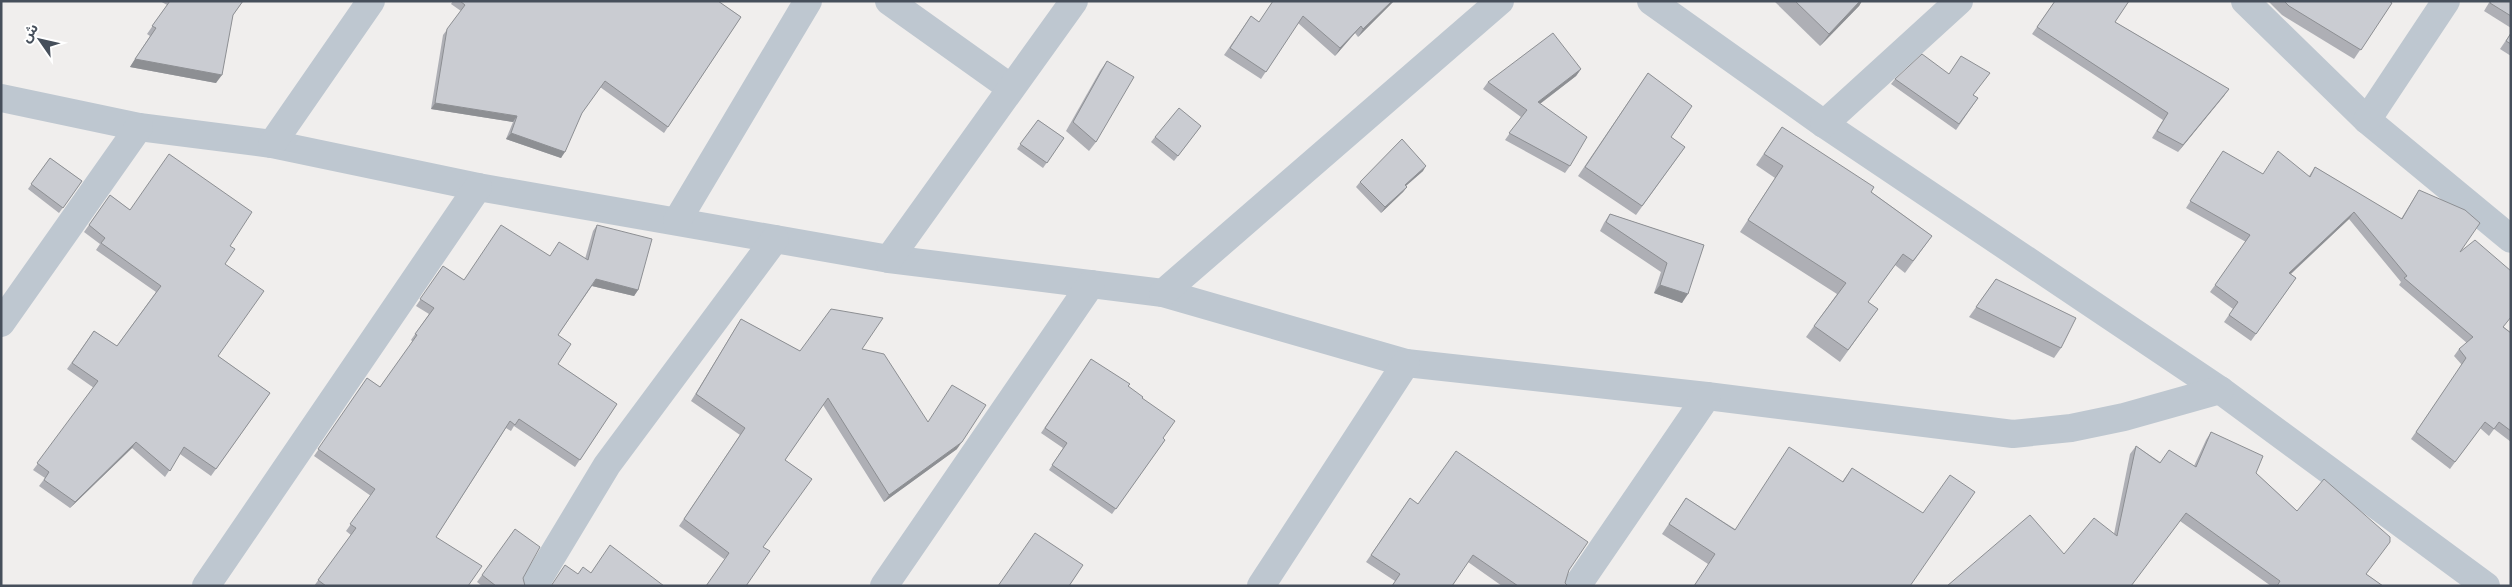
<svg xmlns="http://www.w3.org/2000/svg" width="2512" height="587" viewBox="0 0 2512 587" font-family="'Noto Sans','Noto Sans Arabic',sans-serif">
<style>
.lines{fill:none;stroke-linecap:round;stroke-linejoin:round}
.street{stroke:#bec7d0;stroke-width:28}
.wall{fill:#aeafb5}
.shaded-wall{fill:#8d8f93}
.building{fill:#caccd2;stroke:#8d8f93}
</style>
<rect width="100%" height="100%" fill="#f0eeed"/>
<g class="lines">
<!-- street -->
<g class="street">
<polyline points="889,1 1011,88"/>
<polyline points="1651,1 1824,124 2220,390 2486,586"/>
<polyline points="2245,1 2367,120 2511,239"/>
<polyline points="1,98 139,127 272,144 478,187 889,259 1163,293 1406,363 1707,396 2013,434 2071,428 2124,417 2220,390"/>
<polyline points="2367,120 2446,1"/>
<polyline points="1824,124 1959,1"/>
<polyline points="272,144 371,1"/>
<polyline points="677,221 808,1"/>
<polyline points="889,259 1074,1"/>
<polyline points="1163,293 1500,1"/>
<polyline points="1,323 139,127"/>
<polyline points="206,586 478,187"/>
<polyline points="534,586 607,465 775,239"/>
<polyline points="884,586 1091,284"/>
<polyline points="1261,586 1406,363"/>
<polyline points="1577,586 1707,396"/>
</g>
</g>
<!-- wall -->
<g class="wall">
<polygon points="160,1 243,1 233,15 216,83 130,67 150,36 147,34 167,5"/>
<polygon points="453,1 718,1 741,17 664,133 600,87 581,114 561,158 506,139 513,122 431,109 443,35 461,11 451,4"/>
<polygon points="1394,1 1358,37 1355,33 1335,56 1298,23 1261,79 1224,55 1251,16 1259,22"/>
<polygon points="1774,1 1862,1 1859,6 1820,46"/>
<polygon points="2055,1 2115,22 2229,89 2178,152 2152,138 2163,120 2032,34"/>
<polygon points="2268,1 2389,1 2392,3 2354,59 2282,15"/>
<polygon points="2490,1 2511,1 2511,28 2484,11"/>
<polygon points="2511,33 2511,56 2500,49"/>
<polygon points="1107,61 1096,142 1089,151 1066,131 1100,71"/>
<polygon points="1581,69 1576,76 1540,104 1570,166 1565,173 1505,140 1521,117 1483,89 1488,82"/>
<polygon points="1648,73 1671,137 1685,147 1636,215 1578,176"/>
<polygon points="1895,79 1973,95 1978,98 1956,130 1891,84"/>
<polygon points="1038,120 1064,138 1043,168 1017,149"/>
<polygon points="1201,126 1174,161 1151,142 1155,137"/>
<polygon points="1782,127 1932,236 1905,273 1895,265 1868,302 1878,309 1840,362 1806,337 1837,294 1740,232 1775,178 1756,165"/>
<polygon points="50,158 82,181 59,213 28,189"/>
<polygon points="2218,158 2263,174 2309,176 2315,167 2401,219 2419,190 2460,252 2504,327 2511,333 2511,442 2494,429 2489,436 2480,428 2450,469 2411,439 2462,365 2454,356 2459,349 2467,343 2399,285 2401,282 2349,219 2291,274 2296,278 2251,341 2224,322 2233,309 2210,292 2246,242 2186,208"/>
<polygon points="1423,171 1406,186 1407,187 1403,192 1381,213 1356,187 1360,182"/>
<polygon points="110,195 130,210 230,246 225,264 218,356 270,393 211,476 180,454 165,477 132,448 70,508 39,486 45,478 33,470 94,388 67,369 94,331 117,346 156,292 96,250 100,244 84,232"/>
<polygon points="1610,214 1704,245 1682,303 1654,293 1661,272 1600,231 1604,223"/>
<polygon points="597,225 638,290 634,296 592,286 558,335 558,364 617,404 575,467 514,426 511,431 506,428 436,537 468,586 314,586 351,535 346,531 371,496 314,456 367,378 380,387 413,342 411,340 429,314 416,306 443,266 464,280 550,256 585,259 593,231"/>
<polygon points="1996,279 2061,348 2054,358 1969,317"/>
<polygon points="741,319 800,351 862,349 928,422 957,449 884,502 823,405 785,460 812,479 724,559 679,526 740,435 691,401"/>
<polygon points="1091,359 1128,386 1142,398 1163,438 1165,440 1112,514 1049,470 1063,448 1041,433"/>
<polygon points="2211,432 2366,574 2383,586 2271,586 2180,521 2064,554 2114,534 2130,454 2136,446 2160,462 2194,466 2206,440"/>
<polygon points="1852,468 1910,586 1708,564 1662,534 1686,498 1735,529 1842,482"/>
<polygon points="1410,498 1418,504 1569,570 1565,583 1568,586 1502,586 1468,562 1395,581 1366,562"/>
<polygon points="482,575 523,578 525,586 482,586 477,582"/>
</g>
<!-- shaded-wall -->
<g class="shaded-wall">
<polygon points="1392,1 1394,1 1358,37 1363,29"/>
<polygon points="1860,1 1862,1 1859,6 1820,46 1829,34"/>
<polygon points="1361,26 1355,33 1335,56 1340,48"/>
<polygon points="135,59 222,75 216,83 130,67"/>
<polygon points="1581,69 1576,76 1533,109 1538,102"/>
<polygon points="2229,89 2224,96 2178,152 2183,145"/>
<polygon points="435,103 517,116 513,122 431,109"/>
<polygon points="511,133 565,152 561,158 506,139"/>
<polygon points="1426,166 1423,171 1401,190 1405,185"/>
<polygon points="1407,187 1403,192 1381,213 1385,207"/>
<polygon points="2354,212 2349,219 2284,280 2289,273"/>
<polygon points="596,279 638,290 634,296 592,286"/>
<polygon points="1660,285 1688,294 1682,303 1654,293"/>
<polygon points="136,442 132,448 70,508 75,502"/>
<polygon points="962,442 957,449 884,502 889,495"/>
</g>
<!-- building -->
<g class="building">
<polygon points="170,1 243,1 233,15 222,75 135,59 156,28 152,26"/>
<polygon points="460,1 718,1 741,17 668,127 605,81 582,113 565,152 511,133 517,116 435,103 447,29 465,5"/>
<polygon points="1273,1 1392,1 1363,29 1361,26 1340,48 1303,16 1266,72 1230,48 1251,16 1259,22"/>
<polygon points="1795,1 1860,1 1829,34"/>
<polygon points="2055,1 2129,1 2115,22 2229,89 2183,145 2157,131 2168,113 2037,27"/>
<polygon points="2284,1 2389,1 2392,3 2361,50 2289,6"/>
<polygon points="2491,1 2511,1 2511,16 2490,3"/>
<polygon points="1553,33 1581,69 1538,102 1587,137 1570,166 1509,133 1527,110 1488,82"/>
<polygon points="2511,33 2511,44 2506,41"/>
<polygon points="1922,54 1949,74 1961,56 1990,73 1973,95 1978,98 1959,124 1895,79"/>
<polygon points="1107,61 1134,77 1096,142 1073,122"/>
<polygon points="1648,73 1692,106 1671,137 1685,147 1642,206 1585,167"/>
<polygon points="1179,108 1201,126 1178,156 1155,137"/>
<polygon points="1038,120 1064,138 1047,163 1020,144"/>
<polygon points="1782,127 1874,187 1871,192 1932,236 1913,261 1903,254 1868,302 1878,309 1848,350 1814,326 1846,283 1748,220 1783,166 1764,154"/>
<polygon points="1402,139 1426,166 1405,185 1407,187 1385,207 1360,182"/>
<polygon points="2223,151 2263,174 2278,151 2310,177 2315,167 2402,219 2419,190 2465,210 2480,223 2460,252 2475,240 2511,271 2511,317 2503,327 2511,333 2511,431 2499,422 2494,429 2485,422 2455,462 2416,432 2466,358 2459,349 2473,337 2404,278 2407,276 2354,212 2289,273 2296,278 2256,334 2229,315 2238,302 2215,285 2250,235 2190,201"/>
<polygon points="169,154 252,212 230,246 235,249 225,264 264,291 218,356 270,393 216,469 184,447 170,471 136,442 75,502 44,480 49,472 37,463 98,381 72,363 94,331 117,346 161,286 101,243 105,238 89,225 110,195 130,210"/>
<polygon points="50,158 82,181 63,208 31,184"/>
<polygon points="1610,214 1704,245 1688,294 1660,285 1667,263 1606,222"/>
<polygon points="501,225 550,256 559,242 588,260 597,225 652,239 638,290 596,279 558,335 571,344 558,364 617,404 580,460 519,419 515,425 510,421 436,537 482,566 468,586 326,586 318,580 356,528 350,524 375,489 318,449 367,378 380,387 417,335 415,334 434,308 420,299 443,266 464,280"/>
<polygon points="1996,279 2076,318 2061,348 1976,307"/>
<polygon points="831,309 883,318 862,349 884,354 928,422 952,385 986,405 962,442 889,495 828,398 785,460 812,479 763,547 770,551 746,586 706,586 729,553 684,519 745,428 696,394 741,319 800,351"/>
<polygon points="1091,359 1130,384 1128,386 1143,397 1142,398 1175,421 1163,438 1165,440 1116,509 1052,465 1067,443 1045,428"/>
<polygon points="2211,432 2263,456 2256,473 2297,511 2324,479 2390,537 2390,542 2366,574 2383,586 2277,586 2280,581 2186,513 2131,586 1947,586 2030,515 2064,554 2094,518 2117,536 2136,446 2160,463 2169,450 2196,467"/>
<polygon points="1789,447 1843,482 1852,468 1923,513 1950,475 1975,492 1910,586 1694,586 1715,554 1669,524 1686,498 1735,530"/>
<polygon points="1456,451 1588,542 1569,570 1565,583 1568,586 1518,586 1473,555 1452,586 1392,586 1400,574 1371,555 1410,498 1418,504"/>
<polygon points="515,529 540,547 523,578 525,586 496,586 482,575"/>
<polygon points="1035,533 1083,565 1069,586 998,586"/>
<polygon points="610,545 664,586 551,586 565,565 578,574 583,567 591,573"/>
</g>
<!-- border -->
<rect width="2512" height="587" fill="none" stroke="#464f5b" stroke-width="5"/>
<!-- north arrow -->
<g transform="translate(40 40) rotate(304)" stroke="#ffffff" stroke-width="4" paint-order="stroke">
<path d="M0-4L9 19L0 12L-9 19Z" fill="#464f5b"/>
<text y="-8" font-size="14" font-weight="bold" text-anchor="middle" fill="#464f5b">ش</text>
</g>
</svg>
